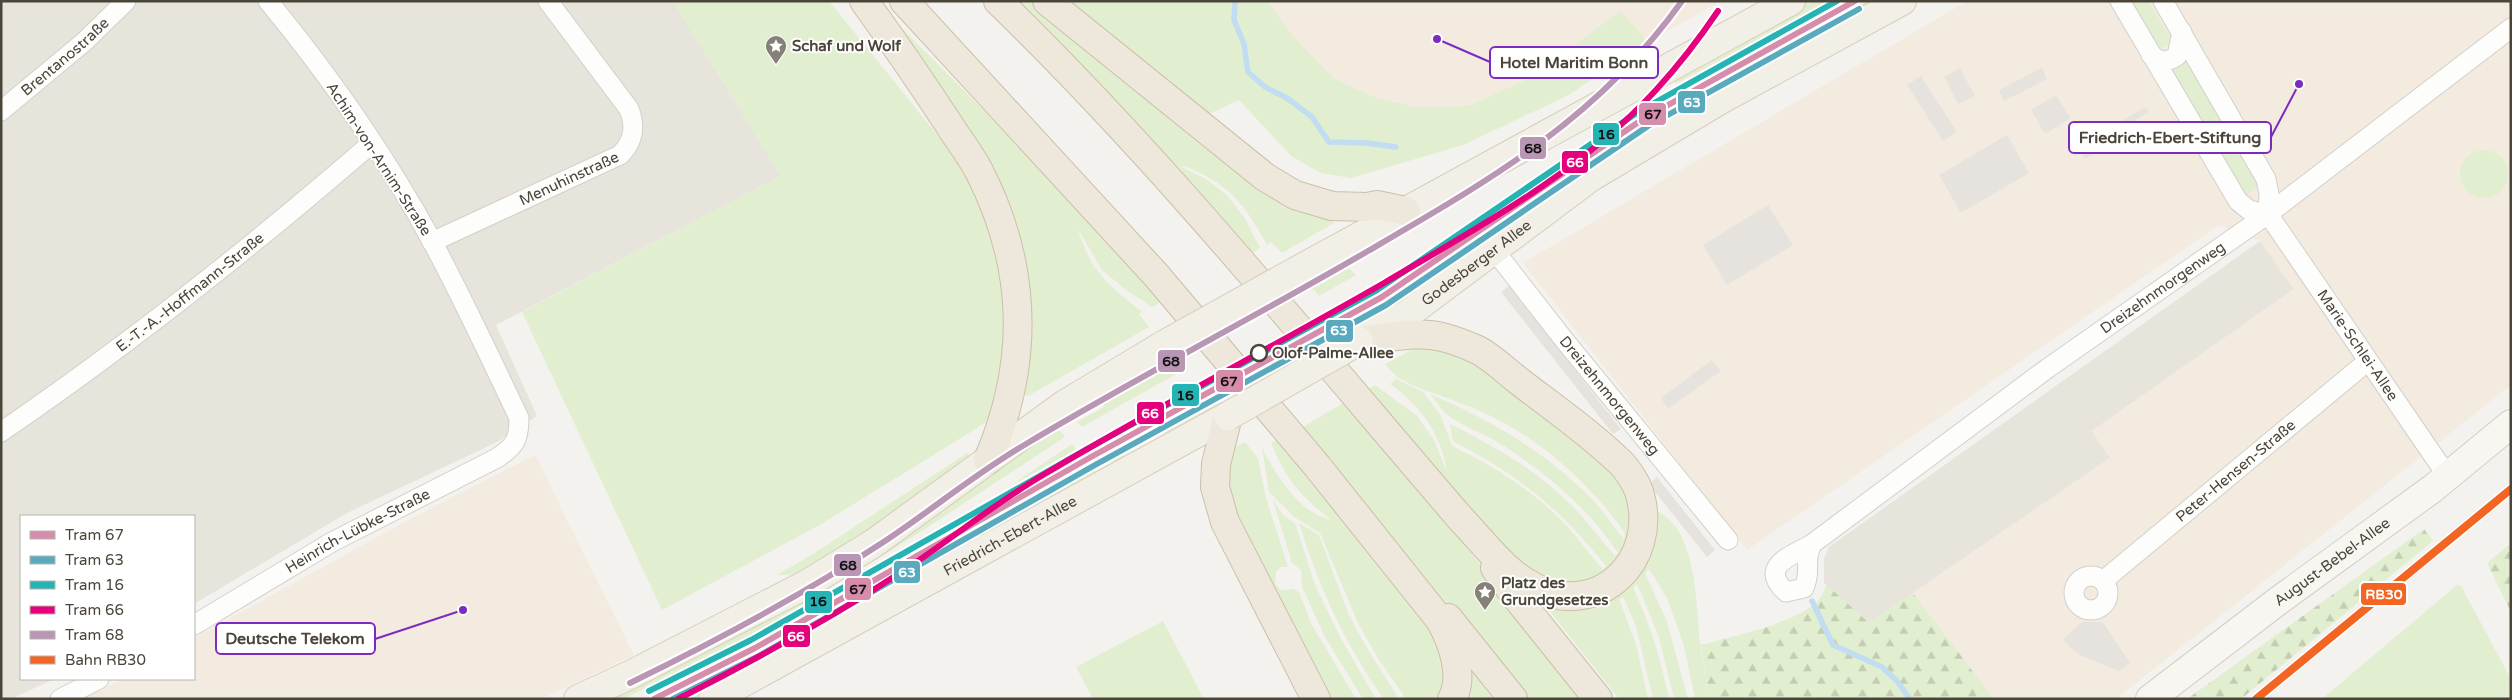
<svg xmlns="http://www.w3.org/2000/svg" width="2512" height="700" viewBox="0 0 2512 700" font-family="'Varela Round',sans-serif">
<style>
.residential{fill:#e7e4dc}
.commercial{fill:#f3ebdf}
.green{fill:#e1eecf}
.forest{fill:url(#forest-firs)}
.parking{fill:#e6e3df}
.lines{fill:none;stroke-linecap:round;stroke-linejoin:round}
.stream{stroke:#c0ddf1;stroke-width:5.5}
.street-casing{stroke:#d2d0cb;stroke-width:21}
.secondary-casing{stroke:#d3cfc5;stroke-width:30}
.primary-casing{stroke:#d6cebb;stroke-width:30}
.highway-casing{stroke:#ccbfa9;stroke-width:30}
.street{stroke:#fdfdfc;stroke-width:19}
.secondary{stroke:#f7f6f1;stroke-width:28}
.primary{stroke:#f2efe6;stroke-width:28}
.highway{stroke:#ede8db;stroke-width:28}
.primary-bridge-casing{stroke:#d6cebb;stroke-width:30;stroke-linecap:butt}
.primary-bridge{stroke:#f2efe6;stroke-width:28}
.rail-1-casing{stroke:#fff;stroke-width:11}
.rail-1{stroke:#f26522;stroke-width:8}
.tram-1-casing{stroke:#fff;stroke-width:10}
.tram-2-casing{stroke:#fff;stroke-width:10}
.tram-3-casing{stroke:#fff;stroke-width:10}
.tram-4-casing{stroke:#fff;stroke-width:10}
.tram-5-casing{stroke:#fff;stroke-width:10}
.tram-1{stroke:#d68cab;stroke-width:6}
.tram-2{stroke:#5aaabe;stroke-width:6}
.tram-3{stroke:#25b3b3;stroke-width:6}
.tram-4{stroke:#e5007d;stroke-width:6}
.tram-5{stroke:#ba96b5;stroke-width:6}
.stop-dot{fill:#fff;stroke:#4b4439;stroke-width:2.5}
.labels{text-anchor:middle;stroke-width:4;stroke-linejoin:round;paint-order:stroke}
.poi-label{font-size:15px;font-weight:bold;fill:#4b4439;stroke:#fff;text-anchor:start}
.street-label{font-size:15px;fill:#4b4439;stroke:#fff}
.stop-label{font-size:15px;font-weight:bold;fill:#4b4439;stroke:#fff;text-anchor:start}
.leader{fill:none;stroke:#7b2cbf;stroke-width:2}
.callout-dot{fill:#7b2cbf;stroke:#fff;stroke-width:2}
.callout{fill:#fff;stroke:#7b2cbf;stroke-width:2}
.callout-label{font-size:16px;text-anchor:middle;font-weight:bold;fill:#4b4439}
.line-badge{stroke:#fff;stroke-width:2}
.badge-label{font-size:14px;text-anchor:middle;font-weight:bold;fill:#fff}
.pale-badge-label{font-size:14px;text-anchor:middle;font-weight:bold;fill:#111}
</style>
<defs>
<pattern id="forest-firs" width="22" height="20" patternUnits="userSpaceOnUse" patternTransform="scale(1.25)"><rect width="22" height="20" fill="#e1eecf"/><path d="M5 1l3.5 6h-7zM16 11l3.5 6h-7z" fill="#c3cdb2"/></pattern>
</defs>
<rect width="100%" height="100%" fill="#f4f2ee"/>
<!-- residential -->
<g class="residential">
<polygon points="1,1 673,1 781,176 496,325 537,416 497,442 347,513 194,604 194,516 21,516 21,679 54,679 11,699 1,699"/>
<polygon points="2260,241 2294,289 2092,431 2110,458 1869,623 1824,583 1824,558 1829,547"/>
</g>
<!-- commercial -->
<g class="commercial">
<polygon points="1267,1 1721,1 1648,42 1621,11 1525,80 1469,106 1415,107 1374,97 1334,79 1294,37"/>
<polygon points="1967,1 2511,1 2511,385 2116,699 1994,699 1913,593 2110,458 2092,431 2294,289 2260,241 2219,225 1747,550 1523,263"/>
<polygon points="535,455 634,655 541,699 83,699 123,679 194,679 194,638 410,519"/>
</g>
<!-- green -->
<g class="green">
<polygon points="673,1 829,1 965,169 993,242 1008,305 995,417 823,523 662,610 522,312 781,176"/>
<path d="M1013,1H1034L1334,220V223L1282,253L1271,242L1267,245C1250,213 1232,187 1198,172C1192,169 1185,166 1180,166L1206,179L1227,195L1246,220L1260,248L1250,255Z"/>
<polygon points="1067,1 1267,1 1294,37 1334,79 1374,97 1415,107 1469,106 1525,80 1621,11 1648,42 1567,96 1463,145 1351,178 1321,173 1292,157 1239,100 1207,115"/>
<polygon points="1810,1 1829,1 1676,84 1672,76"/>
<polygon points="1867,1 1884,1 1462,265 1455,256 1621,139 1684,100"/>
<polygon points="2127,1 2148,1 2172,41 2157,50"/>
<path d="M897,23L1031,158L1161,302L1152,307L1126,290L1102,270L1078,229C1090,272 1109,285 1142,312L1139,314L1149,327L1028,396L1023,394L1027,291L894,25Z"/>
<polygon points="2185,61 2262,183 2243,197 2169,71"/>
<circle cx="2484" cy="174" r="24"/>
<polygon points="1349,268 1356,275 1319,296 1304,279 1314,273 1323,283"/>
<polygon points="1381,304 1389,315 1352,335 1342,324"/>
<path d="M1421,345L1458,354L1485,368L1612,471L1632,500L1629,549L1590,586L1529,576L1367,390L1375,385L1417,416L1434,440L1447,472C1442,435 1420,405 1390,384L1396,379L1423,392L1441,416L1452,446C1492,465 1532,490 1563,522C1578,537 1589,555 1603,569L1606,566C1557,506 1521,477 1453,441L1450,424C1492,445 1531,467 1565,499C1584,516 1598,537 1615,556L1618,553C1588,508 1546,473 1501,444C1485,434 1466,428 1450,417C1442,412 1436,401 1430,394C1491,420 1546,452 1593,500C1604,512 1613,527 1624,539L1625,533C1589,482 1538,437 1480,411C1454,399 1423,392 1399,378C1394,375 1389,368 1385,364Z"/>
<polygon points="1169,351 1185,369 1082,427 1077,422 1104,407 1094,396"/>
<polygon points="1210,397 1220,408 1168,436 1163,430 1123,452 1126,460 1116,465 1107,455"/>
<polygon points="1347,401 1590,699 1520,699 1378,522 1299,429"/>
<polygon points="1053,423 1065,437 908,540 773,623 706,659 623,699 602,699"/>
<path d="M1280,438L1407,592L1448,658L1443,699H1406L1379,660L1359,625L1320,533L1294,517L1269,492L1262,448C1277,476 1298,512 1331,520C1300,495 1287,481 1271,443Z"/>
<polygon points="1245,442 1258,458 1266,498 1288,567 1281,567 1276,572 1275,584 1281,590 1293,589 1299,592 1312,625 1356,699 1329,699 1241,530 1229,488 1229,451"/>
<polygon points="1072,444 1082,457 1010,497 1006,491 1024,476"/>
<polygon points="967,453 974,461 803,574 777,575 813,554"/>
<path d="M1089,463L1098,475L740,677L695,699H662C808,627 948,543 1089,463Z"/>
<polygon points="1273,500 1284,516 1295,523 1315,585 1341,639 1376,699 1363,699 1325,637 1302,587 1301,570 1292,563"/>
<path d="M1654,510C1697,525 1696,604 1700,642C1703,661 1707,680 1710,699H1695L1684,646L1668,600L1649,569L1645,573L1667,622L1688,699H1674L1659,637L1637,584L1633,588C1650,623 1661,660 1669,699H1653L1636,626L1623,597L1619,599L1636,644L1648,699H1619L1548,609V606L1581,604Z"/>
<path d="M1299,523L1319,535L1348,613L1365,645L1399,699H1384C1346,646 1318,585 1299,523Z"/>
<polygon points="2457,585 2461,586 2511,679 2511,699 2322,699"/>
<polygon points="1163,621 1204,699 1093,699 1076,667"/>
<polygon points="1470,668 1493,699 1460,699"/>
</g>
<!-- forest -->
<g class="forest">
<polygon points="2424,529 2433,541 2241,699 2187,699"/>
<polygon points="2511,543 2511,612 2487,563"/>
<path d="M1827,585L1869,623L1913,593L1994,699H1710L1701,645C1735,636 1790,625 1817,602C1821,598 1824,590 1827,585Z"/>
</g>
<!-- parking -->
<g class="parking">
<polygon points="1960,68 1975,96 1958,104 1944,77"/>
<polygon points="2042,68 2047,79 2004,101 1999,90"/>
<polygon points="1921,76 1957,132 1943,141 1907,85"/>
<polygon points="2056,95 2071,118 2045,134 2031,110"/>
<polygon points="2146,107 2149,112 2135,120 2139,128 2085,159 2078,146"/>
<polygon points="2007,135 2029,173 1961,213 1939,175"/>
<polygon points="1768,205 1793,245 1727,285 1703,245"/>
<polygon points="1509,286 1621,429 1613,434 1501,292"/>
<polygon points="1712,360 1721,371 1668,409 1661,398"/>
<polygon points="1657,477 1715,550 1707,557 1649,484"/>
<polygon points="2082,622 2103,622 2130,663 2119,671 2082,656 2070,647 2063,639"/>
</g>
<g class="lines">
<!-- stream -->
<g class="stream">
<polyline points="1235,1 1234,20 1244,44 1248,72 1265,87 1287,98 1312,117 1329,142 1367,143 1396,147"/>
<polyline points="1812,601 1833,645 1882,667 1897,681 1910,699"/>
</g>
<!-- street casing -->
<g class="street-casing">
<g id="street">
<polyline points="2120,1 2238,201 2249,210 2268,214"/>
<path id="s1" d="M2163,1L2266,179L2269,194L2268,214L2448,477"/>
<path d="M2151,55C2161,62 2166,63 2177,56L2182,32"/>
<path id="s2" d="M1,111L84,42L126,1"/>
<path id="s3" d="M432,242L620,155C634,141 636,127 629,109L548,1"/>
<path id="s4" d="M1494,250L1565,341L1728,540"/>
<path id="s5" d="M1,432C131,343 253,246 372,143"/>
<path id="s6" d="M1812,544C1803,562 1812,570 1804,588L1786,592C1758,566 1791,556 1812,544L2048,368L2268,214L2511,28"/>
<circle cx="2091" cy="593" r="17"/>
<path id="s7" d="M2104,580L2368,361"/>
<path id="s8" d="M194,625L332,542L497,458C515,446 519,440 519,418C491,359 463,299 432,241C386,157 329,75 268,1"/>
<polyline points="60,699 99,679"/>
</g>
</g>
<!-- secondary casing -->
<g class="secondary-casing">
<g id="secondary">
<path id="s9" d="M2150,699L2278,601L2432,489L2511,424"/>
</g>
</g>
<!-- primary casing -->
<g class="primary-casing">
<g id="primary">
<polyline points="1298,270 1791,1"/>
<path id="s10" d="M1361,340L1408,314L1591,177L1722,99L1902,1"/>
<polyline points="578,699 632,674 807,584 874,543 1065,404 1165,344"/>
<path id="s11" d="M713,699L1228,416"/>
</g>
</g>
<!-- highway casing -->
<g class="highway-casing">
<g id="highway">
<path d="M864,1C893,41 921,82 948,123C958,139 970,154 979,171C1028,267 1030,362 988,460"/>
<path d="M904,1L1156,275L1317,466L1440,620C1452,641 1465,676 1452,699"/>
<path d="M998,1C1164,162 1310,344 1461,519C1484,543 1506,574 1536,588C1600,618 1658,560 1640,495C1638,486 1628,470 1621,463C1590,433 1554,408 1520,382C1507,372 1493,358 1478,350C1467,345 1454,340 1442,337C1417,330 1385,339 1359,341"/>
<polyline points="1047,1 1265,177 1295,195 1332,206 1367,207 1377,205 1406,211"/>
<polyline points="1228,416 1216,464 1215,487 1225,522 1316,699"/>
<polyline points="1495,568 1513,593 1598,699"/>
<polyline points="1448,618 1513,699"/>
</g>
</g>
<!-- street -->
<use href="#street" class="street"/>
<!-- secondary -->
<use href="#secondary" class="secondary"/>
<!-- primary -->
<use href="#primary" class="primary"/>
<!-- highway -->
<use href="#highway" class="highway"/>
<!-- primary-bridge casing -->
<g class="primary-bridge-casing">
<g id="primary-bridge">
<polyline points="1165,344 1298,270"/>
<polyline points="1228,416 1359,341"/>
</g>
</g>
<!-- primary-bridge -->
<use href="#primary-bridge" class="primary-bridge"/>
<!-- rail-1 casing -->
<g class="rail-1-casing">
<polyline id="rail-1" points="2256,699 2511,489"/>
</g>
<!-- rail-1 -->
<use href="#rail-1" class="rail-1"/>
<!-- tram-1 casing -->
<g class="tram-1-casing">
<polyline id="tram-1" points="654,699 755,648 1091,457 1382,297 1643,119 1855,1"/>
</g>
<!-- tram-2 casing -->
<g class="tram-2-casing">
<polyline id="tram-2" points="673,699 759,656 1095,465 1386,305 1648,126 1859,9"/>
</g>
<!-- tram-3 casing -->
<g class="tram-3-casing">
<polyline id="tram-3" points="649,691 751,640 1087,449 1377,290 1638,112 1837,1"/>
</g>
<!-- tram-4 casing -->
<g class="tram-4-casing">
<path id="tram-4" d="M678,699C755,660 831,618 903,571C950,540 994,504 1043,475C1155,408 1271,348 1384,283C1479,227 1581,172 1656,90C1679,65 1699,39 1718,11"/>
</g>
<!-- tram-5 casing -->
<g class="tram-5-casing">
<path id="tram-5" d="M630,683C718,640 803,595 885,541C932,510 976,473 1026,444C1138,377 1255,317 1368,251C1490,180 1598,119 1682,1"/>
</g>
<!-- tram-1 -->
<use href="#tram-1" class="tram-1"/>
<!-- tram-2 -->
<use href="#tram-2" class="tram-2"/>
<!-- tram-3 -->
<use href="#tram-3" class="tram-3"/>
<!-- tram-4 -->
<use href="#tram-4" class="tram-4"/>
<!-- tram-5 -->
<use href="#tram-5" class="tram-5"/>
</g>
<!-- icons -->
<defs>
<g id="sight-pin" transform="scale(1.125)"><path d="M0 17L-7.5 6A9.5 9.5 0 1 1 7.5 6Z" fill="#868178" stroke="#fff"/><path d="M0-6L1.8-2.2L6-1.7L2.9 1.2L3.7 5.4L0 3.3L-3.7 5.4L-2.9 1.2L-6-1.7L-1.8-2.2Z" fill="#fff"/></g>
</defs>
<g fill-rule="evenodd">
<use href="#sight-pin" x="776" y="46"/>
<use href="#sight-pin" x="1485" y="592"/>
</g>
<!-- markers -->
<circle class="stop-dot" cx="1259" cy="353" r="8"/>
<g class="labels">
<!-- poi labels -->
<g class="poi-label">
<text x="792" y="51">Schaf und Wolf</text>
<text x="1501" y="588">Platz des<tspan x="1501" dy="17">Grundgesetzes</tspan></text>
</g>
<!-- street labels -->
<g class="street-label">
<text dy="5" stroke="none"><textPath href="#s2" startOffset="84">Brentanostraße</textPath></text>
<text transform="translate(379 159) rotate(57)" y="5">Achim-von-Arnim-Straße</text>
<text dy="5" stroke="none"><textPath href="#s3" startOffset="151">Menuhinstraße</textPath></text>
<text dy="5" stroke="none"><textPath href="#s10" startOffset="139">Godesberger Allee</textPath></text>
<text dy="5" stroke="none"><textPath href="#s6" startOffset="569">Dreizehnmorgenweg</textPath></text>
<text dy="5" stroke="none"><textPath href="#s5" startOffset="235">E.-T.-A.-Hoffmann-Straße</textPath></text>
<text dy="5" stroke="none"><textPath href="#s1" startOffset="400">Marie-Schlei-Allee</textPath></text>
<text dy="5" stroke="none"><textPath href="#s4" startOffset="186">Dreizehnmorgenweg</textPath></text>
<text dy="5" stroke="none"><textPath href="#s7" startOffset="171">Peter-Hensen-Straße</textPath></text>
<text dy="5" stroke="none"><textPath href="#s8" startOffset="189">Heinrich-Lübke-Straße</textPath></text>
<text dy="5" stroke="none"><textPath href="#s11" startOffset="339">Friedrich-Ebert-Allee</textPath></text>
<text dy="5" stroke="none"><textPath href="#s9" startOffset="228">August-Bebel-Allee</textPath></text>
</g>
<!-- stop labels -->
<g class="stop-label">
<text x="1272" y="358">Olof-Palme-Allee</text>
</g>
</g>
<!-- callouts -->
<path class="leader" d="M1437 39L1490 62M2299 84L2271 137M463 610L375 639"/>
<g class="callout-dot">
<circle cx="1437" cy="39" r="5"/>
<circle cx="2299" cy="84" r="5"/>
<circle cx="463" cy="610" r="5"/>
</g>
<g class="callout">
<rect x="1490" y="47" width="168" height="31" rx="5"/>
<rect x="2069" y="122" width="202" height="31" rx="5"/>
<rect x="216" y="623" width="159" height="31" rx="5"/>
</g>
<g class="callout-label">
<text x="1574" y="68">Hotel Maritim Bonn</text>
<text x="2170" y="143">Friedrich-Ebert-Stiftung</text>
<text x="295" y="644">Deutsche Telekom</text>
</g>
<g class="line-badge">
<rect x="1677" y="90" width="29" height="24" rx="5" fill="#5aaabe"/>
<rect x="1638" y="102" width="29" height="24" rx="5" fill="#d68cab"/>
<rect x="1592" y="122" width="28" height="24" rx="5" fill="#25b3b3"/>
<rect x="1519" y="136" width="28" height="24" rx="5" fill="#ba96b5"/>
<rect x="1561" y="150" width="28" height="24" rx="5" fill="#e5007d"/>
<rect x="1325" y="319" width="29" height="24" rx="5" fill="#5aaabe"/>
<rect x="1157" y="349" width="29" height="24" rx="5" fill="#ba96b5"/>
<rect x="1215" y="369" width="29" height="24" rx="5" fill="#d68cab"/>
<rect x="1171" y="383" width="29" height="24" rx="5" fill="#25b3b3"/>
<rect x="1136" y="401" width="29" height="24" rx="5" fill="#e5007d"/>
<rect x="833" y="553" width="29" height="24" rx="5" fill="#ba96b5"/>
<rect x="893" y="560" width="28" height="24" rx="5" fill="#5aaabe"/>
<rect x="844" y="577" width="28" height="24" rx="5" fill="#d68cab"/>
<rect x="2360" y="582" width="47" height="24" rx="5" fill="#f26522"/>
<rect x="804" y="590" width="29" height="24" rx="5" fill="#25b3b3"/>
<rect x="782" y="624" width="29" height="24" rx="5" fill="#e5007d"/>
</g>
<g class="badge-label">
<text x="1692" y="107">63</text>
<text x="1575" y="167">66</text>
<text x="1339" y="335">63</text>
<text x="1150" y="418">66</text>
<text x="907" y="577">63</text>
<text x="2384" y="599">RB30</text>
<text x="796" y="641">66</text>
</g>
<g class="pale-badge-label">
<text x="1653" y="119">67</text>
<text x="1606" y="139">16</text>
<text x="1533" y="153">68</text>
<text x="1171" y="366">68</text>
<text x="1229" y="386">67</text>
<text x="1185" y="400">16</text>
<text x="848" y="570">68</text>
<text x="858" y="594">67</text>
<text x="818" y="606">16</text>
</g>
<!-- border -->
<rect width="2512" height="700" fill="none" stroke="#4b4439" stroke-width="5"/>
<!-- legend -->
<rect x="20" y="515" width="175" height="165" fill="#ffffff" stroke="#b7b4b0"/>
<rect x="30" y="531" width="25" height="8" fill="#d68cab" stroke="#b7b4b0"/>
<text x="65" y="540" font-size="15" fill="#4b4439">Tram 67</text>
<rect x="30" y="556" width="25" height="8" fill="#5aaabe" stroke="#b7b4b0"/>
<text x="65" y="565" font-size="15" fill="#4b4439">Tram 63</text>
<rect x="30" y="581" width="25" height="8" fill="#25b3b3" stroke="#b7b4b0"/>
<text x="65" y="590" font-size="15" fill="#4b4439">Tram 16</text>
<rect x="30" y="606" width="25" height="8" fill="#e5007d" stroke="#b7b4b0"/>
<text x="65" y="615" font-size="15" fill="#4b4439">Tram 66</text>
<rect x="30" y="631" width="25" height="8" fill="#ba96b5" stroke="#b7b4b0"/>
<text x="65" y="640" font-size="15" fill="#4b4439">Tram 68</text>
<rect x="30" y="656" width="25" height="8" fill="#f26522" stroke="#b7b4b0"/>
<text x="65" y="665" font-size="15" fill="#4b4439">Bahn RB30</text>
</svg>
